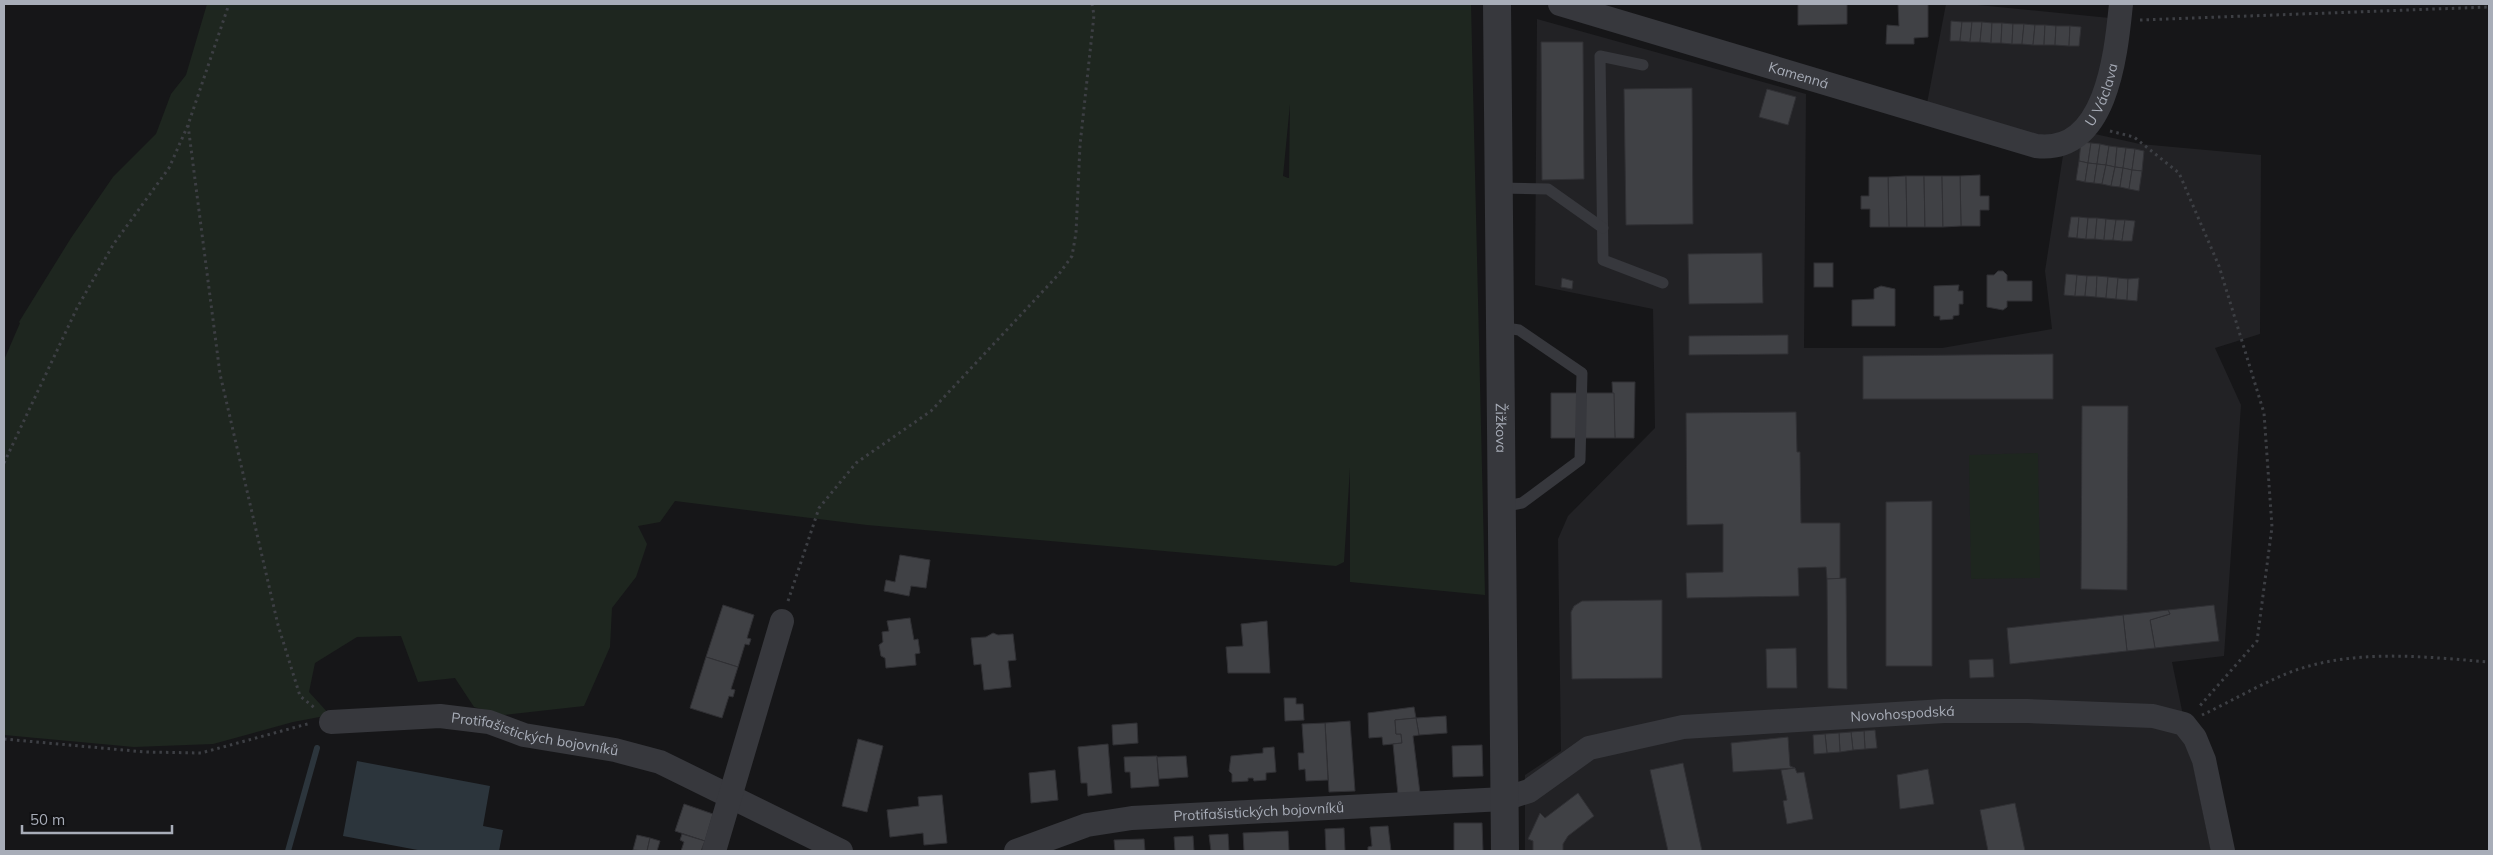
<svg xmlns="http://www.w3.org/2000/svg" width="2493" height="855" viewBox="0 0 2493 855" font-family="Mulish,sans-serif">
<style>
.built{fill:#222225}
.green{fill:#1e261f;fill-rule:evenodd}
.water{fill:#2c353c}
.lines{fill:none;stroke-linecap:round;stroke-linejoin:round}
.stream{stroke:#2c353c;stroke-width:6}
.building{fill:#404145;stroke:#303034}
.path{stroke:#3d3f44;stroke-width:3;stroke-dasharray:2.5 4;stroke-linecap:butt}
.service{stroke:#37383d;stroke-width:11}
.minor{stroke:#37383d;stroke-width:24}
.tertiary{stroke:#37383d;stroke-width:28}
.labels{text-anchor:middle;stroke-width:5;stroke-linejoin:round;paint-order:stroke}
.street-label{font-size:14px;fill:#a8adb8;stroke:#111113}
</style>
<rect width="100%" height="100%" fill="#161618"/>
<!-- built -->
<polygon class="built" points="1946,4 1968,4 2120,19 2086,132 2140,144 2261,155 2260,334 2215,348 2241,405 2224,656 2172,662 2211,851 1525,851 1525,775 1561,751 1558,539 1568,516 1655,428 1653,309 1535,285 1537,19 1806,94 1804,348 1942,348 2052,329 2045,271 2064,149 1924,119"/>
<!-- green -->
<g class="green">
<path d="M207,4H1471L1485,595L1350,582V468L1344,562L1336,566L867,525L675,501L660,522L638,526L647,544L636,577L612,608L610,647L584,706L504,715L474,707L455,678L418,682L401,636L357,637L315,663L309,692L330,715L293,722L213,744L134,747L4,735V360L20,323L19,322L71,238L113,177L156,134L171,94L186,75ZM1290,104L1289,178H1288L1283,176Z"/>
<polygon points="2038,453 2040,578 1971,579 1969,455"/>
</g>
<!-- water -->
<polygon class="water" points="357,761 490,786 483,826 503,830 499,851 423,851 343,836"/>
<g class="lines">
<!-- stream -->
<polyline class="stream" points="288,851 317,748"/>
</g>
<!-- building -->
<g class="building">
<polygon points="1798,4 1847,4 1847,24 1798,25"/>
<polygon points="1898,4 1928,4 1928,37 1914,38 1914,44 1886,44 1887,25 1899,26"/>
<polygon points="1951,21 1962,22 1960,41 1950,41"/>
<polygon points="1962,22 1972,22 1970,42 1960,41"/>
<polygon points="1972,22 1982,22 1980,42 1970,42"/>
<polygon points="1982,22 1992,23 1991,43 1980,42"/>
<polygon points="1992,23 2002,23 2001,43 1991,43"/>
<polygon points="2002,23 2013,24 2012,44 2001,43"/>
<polygon points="2013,24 2024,24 2022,44 2012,44"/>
<polygon points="2024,24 2035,25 2033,45 2022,44"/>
<polygon points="2035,25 2045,25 2044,45 2033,45"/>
<polygon points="2045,25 2056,26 2055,45 2044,45"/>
<polygon points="2056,26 2070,26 2069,46 2055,45"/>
<polygon points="2070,26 2081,27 2079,46 2069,46"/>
<polygon points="1541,42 1583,42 1584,179 1542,180"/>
<polygon points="1692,88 1693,224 1626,225 1624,89"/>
<polygon points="1767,89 1796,97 1788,125 1759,117"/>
<polygon points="2081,142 2091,143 2088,163 2079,161"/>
<polygon points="2091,143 2100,144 2097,164 2088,163"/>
<polygon points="2100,144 2109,146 2106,165 2097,164"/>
<polygon points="2109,146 2117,147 2115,167 2106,165"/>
<polygon points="2117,147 2126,148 2123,168 2115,167"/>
<polygon points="2126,148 2135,149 2132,170 2123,168"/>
<polygon points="2135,149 2144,151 2142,171 2132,170"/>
<polygon points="2079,161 2088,163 2085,182 2076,180"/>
<polygon points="2088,163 2097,164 2094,183 2085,182"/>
<polygon points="2097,164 2106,165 2102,184 2094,183"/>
<polygon points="2106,165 2115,167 2111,186 2102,184"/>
<polygon points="2115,167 2123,168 2120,187 2111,186"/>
<polygon points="2123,168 2132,170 2129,189 2120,187"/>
<polygon points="2132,170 2142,171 2139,191 2129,189"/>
<polygon points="1980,175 1980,196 1989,196 1989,210 1980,210 1980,226 1961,226 1960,176"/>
<polygon points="1906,176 1907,227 1889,227 1888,177"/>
<polygon points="1906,176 1924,176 1925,227 1907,227"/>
<polygon points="1924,176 1942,176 1943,227 1925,227"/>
<polygon points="1942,176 1960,176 1961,226 1943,227"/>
<polygon points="1869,177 1888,177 1889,227 1870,227 1870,209 1861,209 1861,196 1869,196"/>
<polygon points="2071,217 2079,217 2077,238 2068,237"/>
<polygon points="2079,217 2088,218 2086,239 2077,238"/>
<polygon points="2088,218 2097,218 2095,239 2086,239"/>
<polygon points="2097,218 2106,219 2104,240 2095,239"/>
<polygon points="2106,219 2116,220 2113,240 2104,240"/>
<polygon points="2116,220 2125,220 2122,241 2113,240"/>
<polygon points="2125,220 2135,221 2132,241 2122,241"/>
<polygon points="1762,253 1763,303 1689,304 1688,254"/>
<rect x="1814" y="263" width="19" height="24"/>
<polygon points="1998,271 2003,271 2007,275 2007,281 2032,281 2032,301 2007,301 2007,307 2003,310 1987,307 1987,275 1994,275"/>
<polygon points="2066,274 2077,275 2075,296 2064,295"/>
<polygon points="2077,275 2087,276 2085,296 2075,296"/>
<polygon points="2087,276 2097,276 2096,297 2085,296"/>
<polygon points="2097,276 2108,277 2106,298 2096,297"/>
<polygon points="2108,277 2118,278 2116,299 2106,298"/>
<polygon points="1562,278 1573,281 1572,289 1561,287"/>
<polygon points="2118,278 2128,279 2127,300 2116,299"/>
<polygon points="2139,278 2137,301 2127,300 2128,279"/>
<polygon points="1959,285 1958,291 1963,291 1963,304 1959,304 1959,315 1953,316 1953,319 1940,320 1940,316 1934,316 1934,286"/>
<polygon points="1881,286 1895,289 1895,326 1852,326 1852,300 1874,299 1874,289"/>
<polygon points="1788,335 1788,354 1689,355 1689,336"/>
<polygon points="2053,354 2053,399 1863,399 1863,356"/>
<polygon points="1612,382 1635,382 1634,438 1615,438"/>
<polygon points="1551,393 1614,393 1615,438 1551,438"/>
<polygon points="2082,406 2128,406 2127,590 2081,589"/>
<polygon points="1796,412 1797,452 1800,452 1801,523 1840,523 1840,579 1827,579 1826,567 1798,568 1799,596 1687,598 1686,573 1723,572 1723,524 1687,525 1686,413"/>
<polygon points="1932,501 1932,666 1886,666 1886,502"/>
<polygon points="900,555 930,560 926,588 911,586 909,596 884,591 886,580 895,582"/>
<polygon points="1846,578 1847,689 1828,688 1827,579"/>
<polygon points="1662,600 1662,678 1572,679 1571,612 1574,606 1582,601"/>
<polygon points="723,605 754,615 747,638 751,639 749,645 745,644 738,667 706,657"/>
<polygon points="2214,605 2219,641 2155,648 2150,620 2170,614 2168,610"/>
<polygon points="2168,610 2170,614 2150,620 2155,648 2127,651 2123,615"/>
<polygon points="2123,615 2127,651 2010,664 2007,628"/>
<polygon points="910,618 914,640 918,639 920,653 915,654 916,665 886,668 885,658 881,656 879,645 883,642 882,632 889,631 887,621"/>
<polygon points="1267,621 1270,673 1228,673 1226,647 1243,646 1241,624"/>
<polygon points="993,633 998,635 1013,634 1016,660 1008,661 1011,687 984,690 981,664 974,665 971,638 986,637"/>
<polygon points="1796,648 1797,688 1767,688 1766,649"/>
<polygon points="706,657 738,667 731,689 735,690 733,697 729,696 722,718 690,708"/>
<polygon points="1993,659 1994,677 1970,678 1969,660"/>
<polygon points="1284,698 1296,698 1296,704 1303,704 1304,720 1285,721"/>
<polygon points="1414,707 1416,718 1395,720 1396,734 1401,734 1402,743 1383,745 1382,737 1369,738 1368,713"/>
<polygon points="1446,716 1447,733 1419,735 1416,718"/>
<polygon points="1416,718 1419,735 1413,736 1420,793 1398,795 1393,744 1402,743 1401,734 1396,734 1395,720"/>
<polygon points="1350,721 1355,791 1329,792 1325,723"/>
<polygon points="1137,723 1138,743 1113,745 1112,725"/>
<polygon points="1325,723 1328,780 1306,781 1305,769 1299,770 1298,753 1304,753 1302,724"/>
<polygon points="1875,730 1877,748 1865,749 1864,731"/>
<polygon points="1864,731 1865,749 1853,750 1851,732"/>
<polygon points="1851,732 1853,750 1840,752 1839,733"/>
<polygon points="1839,733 1840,752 1827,753 1825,734"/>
<polygon points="1825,734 1827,753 1814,754 1813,735"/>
<polygon points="1788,737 1790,766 1795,768 1733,772 1731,743"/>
<polygon points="858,739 883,746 867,812 842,806"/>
<polygon points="1108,744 1112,793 1088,796 1087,783 1081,783 1078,747"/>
<polygon points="1482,745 1483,776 1453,777 1452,746"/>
<polygon points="1274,747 1276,772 1266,773 1266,780 1254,781 1253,778 1248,778 1248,781 1232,782 1232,774 1229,771 1231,756 1263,753 1263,748"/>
<polygon points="1157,756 1159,786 1131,788 1130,772 1125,772 1124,757"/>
<polygon points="1186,756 1188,777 1159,779 1157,757"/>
<polygon points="1683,763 1702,851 1668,851 1650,770"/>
<polygon points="1795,768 1797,773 1804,772 1813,819 1787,824 1783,801 1787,800 1781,770"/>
<polygon points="1928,769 1934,804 1900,809 1897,775"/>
<polygon points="1055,770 1058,800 1031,803 1029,773"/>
<polygon points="1578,793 1594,816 1568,836 1563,844 1563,851 1533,851 1533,841 1528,839 1540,813 1545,818"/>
<polygon points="942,795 947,843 924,845 923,833 890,837 887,810 919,806 918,797"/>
<polygon points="2015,803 2025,851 1988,851 1980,810"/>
<polygon points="684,804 713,814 705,841 675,831"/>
<polygon points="1454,823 1482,823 1483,851 1454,851"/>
<polygon points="1388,826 1391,851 1368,851 1368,847 1372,846 1370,827"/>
<polygon points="1344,828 1345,851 1326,851 1325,829"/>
<polygon points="1288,831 1289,851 1244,851 1243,833"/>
<polygon points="682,834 705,841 701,851 681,851 684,842 680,840"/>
<polygon points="1228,834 1229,851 1211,851 1209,835"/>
<polygon points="637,835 650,838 647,851 633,850"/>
<polygon points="1193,836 1194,851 1175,851 1174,837"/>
<polygon points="650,838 660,841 657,851 647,851"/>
<polygon points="1144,839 1145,851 1115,851 1114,840"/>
</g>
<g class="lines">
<!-- path -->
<g class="path">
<polyline points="2140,20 2489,7"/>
<polyline points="188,125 220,374 278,625 300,696 316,709"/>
<polyline points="2110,131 2134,137 2179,173 2219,266 2264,413 2272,527 2257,641 2198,708"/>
<polyline points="4,463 77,308 113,245 169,168 188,125 229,4"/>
<polyline points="788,601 819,508 856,463 931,411 1059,274 1072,256 1076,233 1080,145 1094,15 1092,4"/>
<path d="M2202,715C2232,701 2269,679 2299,669C2361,649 2426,657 2489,662"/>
<polyline points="4,739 145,752 201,753 311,723"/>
</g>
<!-- service -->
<g class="service">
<polyline points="1643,65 1600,56 1603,260 1663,283"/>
<polyline points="1498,188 1548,189 1603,228"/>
<polyline points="1500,327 1519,330 1582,373 1580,460 1522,503 1501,507"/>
</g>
<!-- minor -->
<g class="minor">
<path id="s1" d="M1560,4L2036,146C2107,155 2116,53 2121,4"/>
<path id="s2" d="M331,722L440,716L489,722L524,735L615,750L660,762L841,851"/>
<polyline points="714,851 782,621"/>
<path id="s3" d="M1016,851L1087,825L1132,818L1504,799L1529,791L1589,748L1683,727L1944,711H2027L2153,716L2184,724L2195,738L2204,760L2223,851"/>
</g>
<!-- tertiary -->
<path class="tertiary" id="s4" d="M1497,4L1505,851"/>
</g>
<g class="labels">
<!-- street labels -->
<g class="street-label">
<text dy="5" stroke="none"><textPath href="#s1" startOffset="249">Kamenná</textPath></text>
<text dy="5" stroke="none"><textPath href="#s1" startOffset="589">U Václava</textPath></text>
<text dy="5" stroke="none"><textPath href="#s4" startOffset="424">Žižkova</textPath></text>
<text dy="5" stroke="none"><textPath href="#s3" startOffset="910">Novohospodská</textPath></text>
<text dy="5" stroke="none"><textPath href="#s2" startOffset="206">Protifašistických bojovníků</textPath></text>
<text dy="5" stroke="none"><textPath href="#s3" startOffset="248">Protifašistických bojovníků</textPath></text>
</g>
</g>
<!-- border -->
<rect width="2493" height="855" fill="none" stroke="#a8adb8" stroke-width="10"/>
<!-- scale -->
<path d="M22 825v8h150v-8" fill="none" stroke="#a8adb8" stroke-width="2.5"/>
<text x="30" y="825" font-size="15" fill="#a8adb8" stroke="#111113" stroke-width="4" paint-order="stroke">50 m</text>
</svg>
